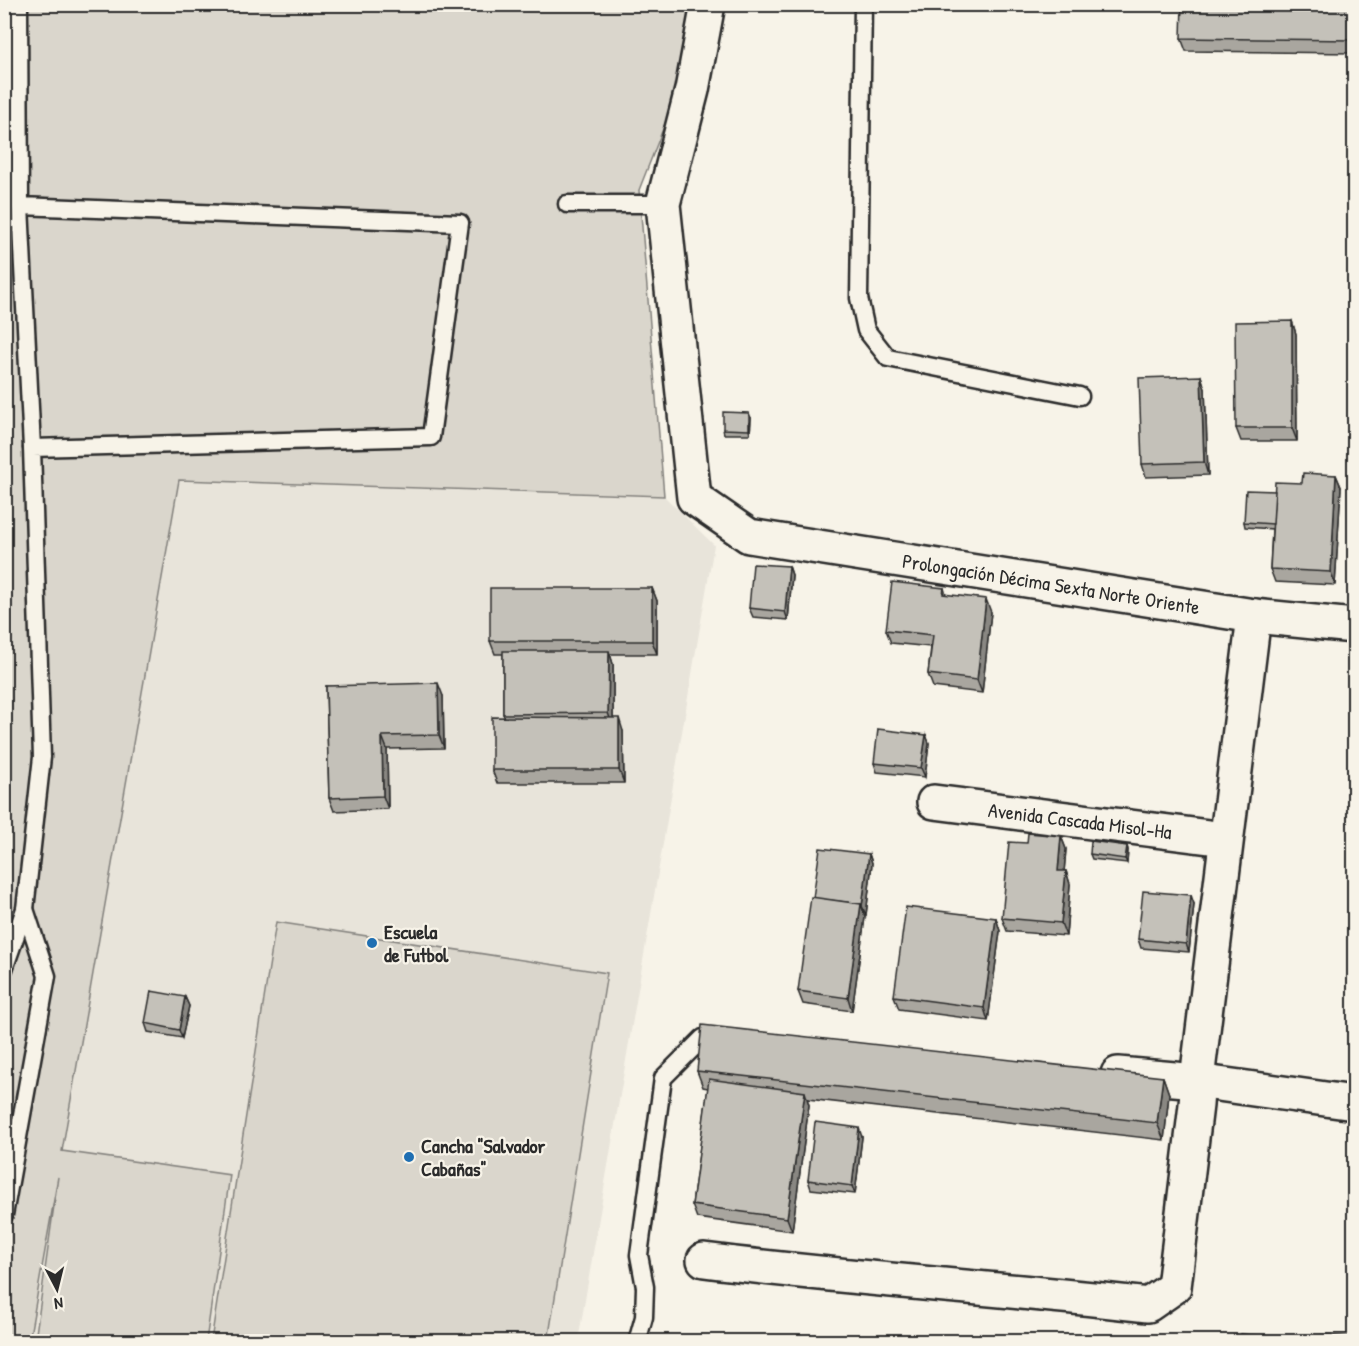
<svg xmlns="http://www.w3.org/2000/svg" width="1359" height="1346" viewBox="0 0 1359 1346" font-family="'Patrick Hand',sans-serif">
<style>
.built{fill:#e8e4da}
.pitch{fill:#dad6cc;stroke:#82807c;stroke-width:1.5}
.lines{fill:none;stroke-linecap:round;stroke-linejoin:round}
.lane-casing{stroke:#2b2b2b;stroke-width:21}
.street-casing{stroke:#2b2b2b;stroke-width:38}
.lane{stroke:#f7f3e8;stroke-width:16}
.street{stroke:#f7f3e8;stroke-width:33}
.wall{fill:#a9a69f;stroke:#2b2b2b;stroke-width:1.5}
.shaded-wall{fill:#898782;stroke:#2b2b2b;stroke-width:1.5}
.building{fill:#c4c1b9;stroke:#2b2b2b;stroke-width:1.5}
.poi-dot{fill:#1f6fb2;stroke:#f7f3e8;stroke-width:2}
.labels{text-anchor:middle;stroke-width:4.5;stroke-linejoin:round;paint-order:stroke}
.street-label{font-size:20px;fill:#2b2b2b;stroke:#f7f3e8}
.poi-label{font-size:20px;font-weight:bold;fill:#2b2b2b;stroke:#f7f3e8;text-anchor:start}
</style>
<rect width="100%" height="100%" fill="#f7f3e8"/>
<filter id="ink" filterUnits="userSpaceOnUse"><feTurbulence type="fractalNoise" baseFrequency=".0167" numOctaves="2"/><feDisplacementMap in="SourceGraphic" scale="12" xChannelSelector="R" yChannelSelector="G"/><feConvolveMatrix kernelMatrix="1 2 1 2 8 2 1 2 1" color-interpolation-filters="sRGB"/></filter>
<g filter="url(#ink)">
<!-- built -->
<polygon class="built" points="179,480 664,496 714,545 578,1341 29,1342"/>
<!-- pitch -->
<g class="pitch">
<polygon points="5,5 688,5 688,65 639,190 664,496 179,480 62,1151 230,1175 206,1341 35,1341 58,1177 29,1341 5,1342"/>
<polygon points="276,922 607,973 548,1341 211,1341"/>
</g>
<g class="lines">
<!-- lane casing -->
<g class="lane-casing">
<g id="lane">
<polyline points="863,4 859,298 866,330 888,358 1080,396"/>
<polyline points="567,204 663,204"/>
<polyline points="20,206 32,448"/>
<polyline points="4,969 25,909 42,757 32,448 431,437 460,223 20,206 19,4"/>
<polyline points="4,1215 47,976 25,909"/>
<polyline points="637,1342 644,1317 645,1287 639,1255 663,1078 703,1038"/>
</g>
</g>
<!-- street casing -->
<g class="street-casing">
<g id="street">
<polyline points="708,4 692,90 663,204 694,498 749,536 1254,616 1354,626"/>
<polyline points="934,802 1225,839"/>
<polyline points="1118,1074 1197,1081 1354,1103"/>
<path d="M704,1260C851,1279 1000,1288 1148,1305L1174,1287L1196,1105L1199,1063L1254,616"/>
</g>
</g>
<!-- lane -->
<use href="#lane" class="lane"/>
<!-- street -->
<use href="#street" class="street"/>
</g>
<!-- wall -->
<g class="wall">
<polygon points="1354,4 1354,53 1186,51 1181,38"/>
<polygon points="1292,321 1296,334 1297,441 1241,441 1236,428"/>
<polygon points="1201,376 1205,389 1208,475 1146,477 1142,464"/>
<polygon points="751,418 750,434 724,434 723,429"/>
<polygon points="1336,475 1341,487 1335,585 1275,582 1270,569 1272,529 1245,527 1244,522 1275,491"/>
<polygon points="789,566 792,575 788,620 753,617 749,608"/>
<polygon points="652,588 657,601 657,654 610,654 613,664 613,718 623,731 624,783 497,783 492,770 505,718 503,714 503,654 495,654 490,641"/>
<polygon points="944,588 946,595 991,612 982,693 933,687 928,674 931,647 891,643 886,630"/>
<polygon points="326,686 443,696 444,748 387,749 388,809 334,811 329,798"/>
<polygon points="926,735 929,743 925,777 877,772 874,763"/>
<polygon points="1061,836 1066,849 1064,871 1066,871 1070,884 1066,936 1007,931 1002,918 1027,843"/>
<polygon points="1127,846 1128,850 1127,863 1092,859 1090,854"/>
<polygon points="869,854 872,863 866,915 864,915 865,917 852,1011 803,1004 798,991"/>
<polygon points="1194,904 1189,952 1141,948 1138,939"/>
<polygon points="996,918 1000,931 988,1021 899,1009 894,996"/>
<polygon points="185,997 189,1006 182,1038 148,1032 145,1023"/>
<polygon points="697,1071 1163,1077 1169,1094 1164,1140 807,1099 809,1105 792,1231 697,1218 692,1205 708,1088 703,1087"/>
<polygon points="862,1137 855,1194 811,1189 808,1180"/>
</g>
<!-- shaded-wall -->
<g class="shaded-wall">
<polygon points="1292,321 1296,334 1297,441 1292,428"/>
<polygon points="1201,376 1205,389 1208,475 1204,462"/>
<polygon points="749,413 751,418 750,434 749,430"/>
<polygon points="1336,475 1341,487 1335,585 1331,572"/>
<polygon points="789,566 792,575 788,620 785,612"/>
<polygon points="652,588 657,601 657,654 652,641"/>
<polygon points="986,599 991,612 982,693 977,680"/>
<polygon points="609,651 613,664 613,726 608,713"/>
<polygon points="438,683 443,696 444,748 439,735"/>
<polygon points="619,718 623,731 624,783 619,770"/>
<polygon points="926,735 929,743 925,777 921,768"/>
<polygon points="382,736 387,749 388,809 383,796"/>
<polygon points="1061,836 1066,849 1063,884 1058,871"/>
<polygon points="1127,846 1128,850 1127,863 1125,859"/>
<polygon points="869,854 872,863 866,915 862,906"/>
<polygon points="1066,871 1070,884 1066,936 1061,923"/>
<polygon points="1191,895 1194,904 1189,952 1186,944"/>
<polygon points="861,904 865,917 852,1011 848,998"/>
<polygon points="996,918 1000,931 988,1021 984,1008"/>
<polygon points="185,997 189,1006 182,1038 179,1030"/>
<polygon points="1163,1077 1169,1094 1164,1140 1157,1123"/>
<polygon points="805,1092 809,1105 792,1231 787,1218"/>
<polygon points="859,1128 862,1137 855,1194 852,1186"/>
</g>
<!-- building -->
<g class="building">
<polygon points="1182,4 1354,4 1354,40 1181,38"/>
<polygon points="1292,321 1292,428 1236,428 1235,322"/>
<polygon points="1201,376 1204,462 1142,464 1139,378"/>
<polygon points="723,412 749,413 749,430 723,429"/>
<polygon points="1303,473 1336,475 1331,572 1270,569 1275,482 1302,483"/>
<polygon points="1246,490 1275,491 1273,524 1244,522"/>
<polygon points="753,564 789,566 785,612 749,608"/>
<polygon points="892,582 944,588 943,594 986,599 977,680 928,674 933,635 886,630"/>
<rect x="490" y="588" width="162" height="53"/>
<polygon points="503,651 609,651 608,713 503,714"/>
<polygon points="438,683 439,735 382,736 383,796 329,798 326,686"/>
<polygon points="492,717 619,718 619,770 492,770"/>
<polygon points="878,729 926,735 921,768 874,763"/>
<polygon points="1028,833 1061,836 1058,871 1066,871 1061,923 1002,918 1009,842 1027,843"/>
<polygon points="1091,841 1127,846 1125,859 1090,854"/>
<polygon points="820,848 869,854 862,906 861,904 813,898"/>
<polygon points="1143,891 1191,895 1186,944 1138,939"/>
<polygon points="811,897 861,904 848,998 798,991"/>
<polygon points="906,907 996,918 984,1008 894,996"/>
<polygon points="151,991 185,997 179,1030 145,1023"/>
<polygon points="702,1025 1163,1077 1157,1123 697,1071"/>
<polygon points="709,1079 805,1092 787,1218 692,1205"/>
<polygon points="815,1122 859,1128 852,1186 808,1180"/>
<polygon points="1241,1334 1309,1341 1240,1341"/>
<polygon points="1321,1335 1354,1337 1354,1341 1320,1341"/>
</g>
</g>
<!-- markers -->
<g class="poi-dot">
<circle cx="372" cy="943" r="6"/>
<circle cx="409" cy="1157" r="6"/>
</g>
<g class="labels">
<!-- street labels -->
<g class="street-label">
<text transform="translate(1051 584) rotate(9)" y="7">Prolongación Décima Sexta Norte Oriente</text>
<text transform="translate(1080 821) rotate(7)" y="7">Avenida Cascada Misol-Ha</text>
</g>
<!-- poi labels -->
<g class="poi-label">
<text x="384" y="939">Escuela<tspan x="384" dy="23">de Futbol</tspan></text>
<text x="421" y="1153">Cancha "Salvador<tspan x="421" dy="23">Cabañas"</tspan></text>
</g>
</g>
<!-- margin -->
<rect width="1359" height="1346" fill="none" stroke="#f7f3e8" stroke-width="24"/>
<rect x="12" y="12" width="1335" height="1322" fill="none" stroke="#2b2b2b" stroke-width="2" filter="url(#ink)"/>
<!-- north arrow -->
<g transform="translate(57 1289) rotate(173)" stroke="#f7f3e8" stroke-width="4.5" paint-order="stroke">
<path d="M0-4.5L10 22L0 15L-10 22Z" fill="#2b2b2b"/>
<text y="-9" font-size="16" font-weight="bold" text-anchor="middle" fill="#2b2b2b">N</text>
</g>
</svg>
